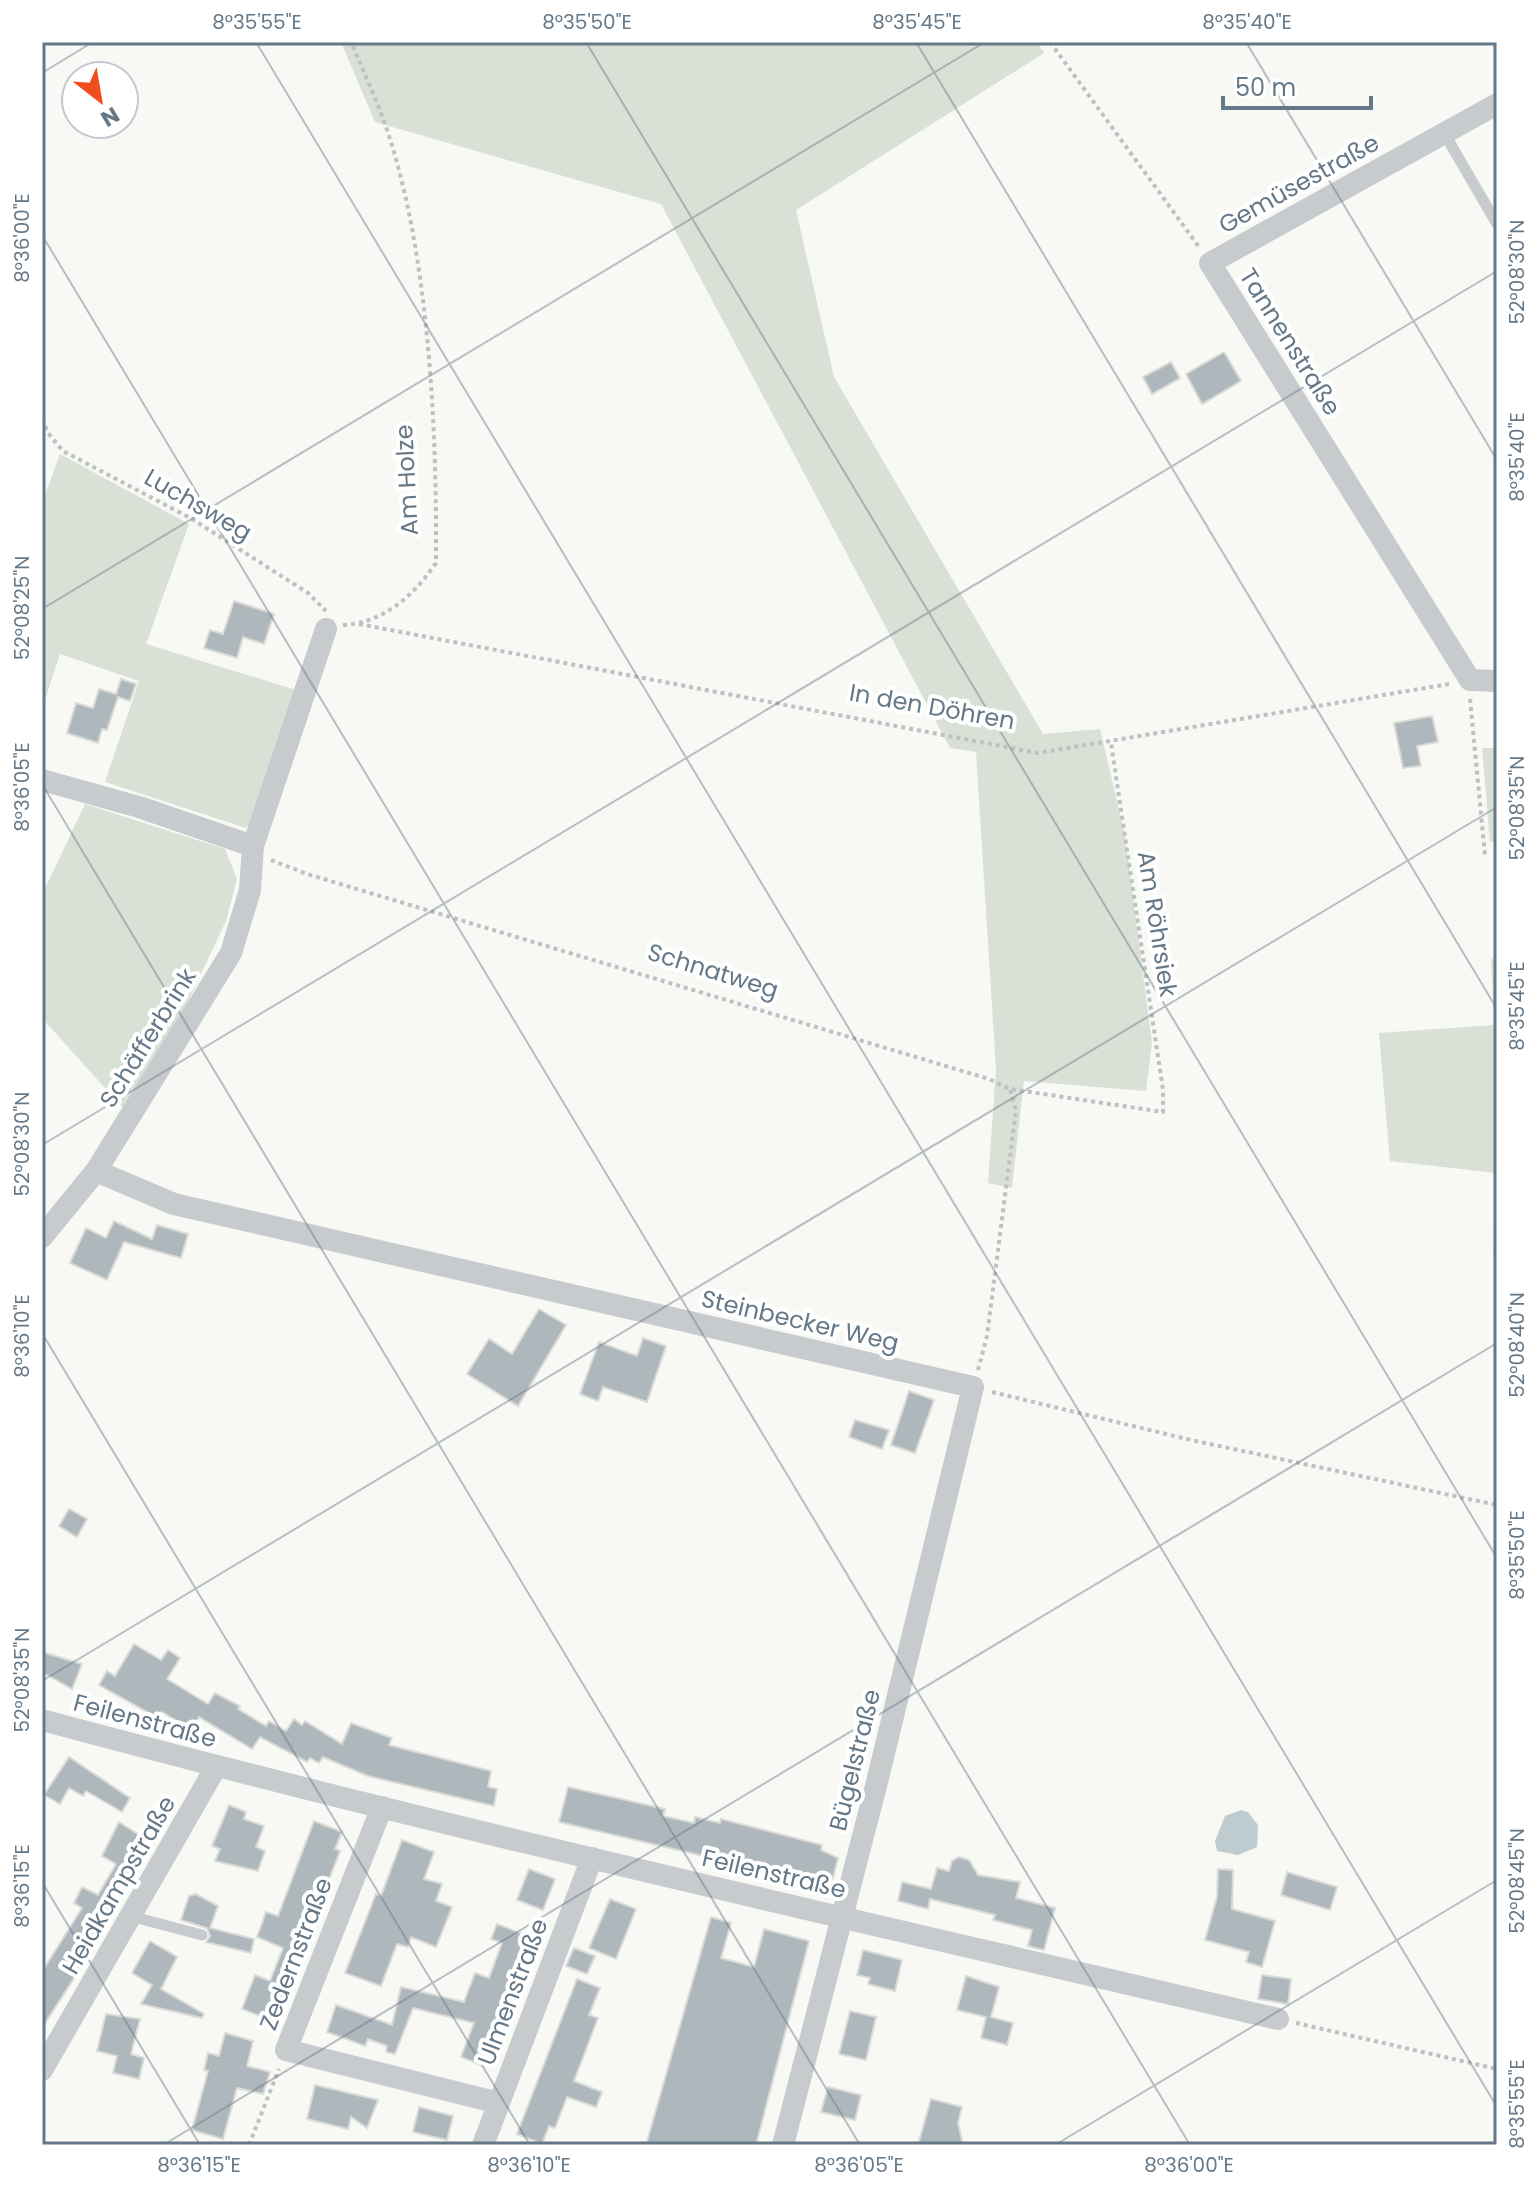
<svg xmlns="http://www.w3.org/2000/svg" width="1539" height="2187" viewBox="0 0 1539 2187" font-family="Poppins,sans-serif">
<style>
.green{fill:#d9e0d5}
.water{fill:#becbcf}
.building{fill:#aeb7bc;stroke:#dadad7;stroke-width:2}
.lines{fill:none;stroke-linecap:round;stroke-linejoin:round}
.path{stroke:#bec1c3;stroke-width:4;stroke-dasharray:4 4;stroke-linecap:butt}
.service{stroke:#c7cbce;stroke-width:11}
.minor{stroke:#c7cbce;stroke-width:22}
.ticks{fill:none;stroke:#657888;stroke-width:2;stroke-opacity:0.45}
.labels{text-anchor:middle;stroke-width:8;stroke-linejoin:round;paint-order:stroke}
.street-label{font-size:24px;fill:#657888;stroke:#fff}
.neatline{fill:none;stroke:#657888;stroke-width:3}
.ticks-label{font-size:20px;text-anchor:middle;fill:#657888}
</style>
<rect width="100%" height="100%" fill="#f8f8f5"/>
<!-- green -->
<g class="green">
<polygon points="341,42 1037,42 1044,53 796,210 834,377 1043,734 1100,729 1125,835 1152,1043 1146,1091 1024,1081 1012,1188 988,1183 996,1069 976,752 950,748 661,204 375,122"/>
<polygon points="60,454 189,524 146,644 296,690 253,819 246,828 105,782 139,681 60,654 42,709 42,503"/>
<polygon points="1482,748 1497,748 1497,841 1490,842"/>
<polygon points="85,804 225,849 237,879 226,921 166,1048 123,1108 42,1018 42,895"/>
<polygon points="1491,959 1497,960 1497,1262 1493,1255 1496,1173 1390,1161 1379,1033 1494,1025"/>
</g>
<!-- water -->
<polygon class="water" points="1241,1810 1248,1812 1258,1825 1257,1847 1238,1855 1217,1851 1215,1841 1225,1816"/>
<!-- building -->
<g class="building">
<polygon points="1224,352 1241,381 1202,404 1186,374"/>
<polygon points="1171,362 1180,378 1152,394 1143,377"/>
<polygon points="234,601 274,614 264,644 243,637 237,658 204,648 210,630 223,634"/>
<polygon points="121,679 136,684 130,701 118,697 107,730 102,729 98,743 67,733 76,703 93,708 99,689 116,694"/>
<polygon points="1432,716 1438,742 1417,746 1421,766 1403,768 1394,723"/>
<polygon points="114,1221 152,1239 157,1225 188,1234 181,1258 124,1242 107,1280 70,1263 86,1228 106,1238"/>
<polygon points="539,1309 566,1325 518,1406 467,1374 489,1339 512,1354"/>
<polygon points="643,1338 666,1346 647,1402 603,1387 598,1401 580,1394 599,1342 637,1356"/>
<polygon points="909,1391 934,1400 915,1453 891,1445"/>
<polygon points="855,1420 889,1430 882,1449 849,1437"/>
<polygon points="69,1509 87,1519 77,1537 59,1526"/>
<polygon points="134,1644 161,1660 168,1650 180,1658 167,1679 208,1704 215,1693 240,1706 238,1709 266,1726 269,1721 286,1731 294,1719 302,1725 305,1721 342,1744 351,1723 392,1738 389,1745 491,1771 488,1787 497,1789 494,1806 368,1776 323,1757 319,1763 310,1758 307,1762 260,1737 252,1749 199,1717 192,1730 162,1712 158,1718 99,1685 107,1671 115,1676"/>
<polygon points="42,1652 82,1664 72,1689 42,1672"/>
<polygon points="69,1757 130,1798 122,1812 86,1791 83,1796 69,1788 60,1804 44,1795"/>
<polygon points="568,1787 665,1809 663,1816 694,1823 695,1817 720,1823 721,1819 822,1845 821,1850 838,1858 831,1886 559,1822"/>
<polygon points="229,1805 246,1812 244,1819 264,1826 256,1847 265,1851 258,1871 215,1861 220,1849 212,1846"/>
<polygon points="314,1821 342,1832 335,1849 340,1851 318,1907 315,1906 274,2021 242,2009 255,1975 270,1981 283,1948 257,1937 266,1912 278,1916"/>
<polygon points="119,1822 153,1844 140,1868 136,1866 131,1873 83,1964 42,2028 42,1972 82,1908 74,1903 82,1887 98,1895 116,1864 102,1856"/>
<polygon points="402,1840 434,1852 424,1879 442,1884 436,1901 452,1907 436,1947 411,1937 408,1947 397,1944 381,1986 345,1973 376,1894 381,1896"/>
<polygon points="959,1857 969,1860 978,1875 1020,1882 1016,1898 1055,1908 1044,1950 1028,1946 1032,1930 993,1920 995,1915 930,1899 928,1909 898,1901 902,1882 931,1889 937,1868 949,1871 952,1861"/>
<polygon points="529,1869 555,1879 543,1910 517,1900"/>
<polygon points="1218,1869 1233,1870 1232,1909 1275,1921 1262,1967 1246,1962 1249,1952 1205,1940 1217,1897"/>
<polygon points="1287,1872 1337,1887 1330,1910 1281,1895"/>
<polygon points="196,1894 218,1906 210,1928 254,1939 251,1953 206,1942 210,1936 207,1928 181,1920 189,1896"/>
<polygon points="610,1899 636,1909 616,1959 589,1948"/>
<polygon points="711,1917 731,1923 721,1958 754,1967 764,1929 809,1941 756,2145 646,2145"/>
<polygon points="497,1924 531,1937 484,2066 461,2057 474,2023 413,2008 395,2054 386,2052 387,2046 368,2039 365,2046 327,2032 336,2005 392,2025 401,1987 464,2002 475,1973 489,1978 502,1943 491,1939"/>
<polygon points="150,1941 177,1957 161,1989 204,2014 202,2018 141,2004 152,1985 132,1973"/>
<polygon points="574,1948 595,1956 587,1974 566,1966"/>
<polygon points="863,1950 902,1960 895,1991 868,1984 870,1978 857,1975"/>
<polygon points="1262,1975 1291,1979 1288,2004 1258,1999"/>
<polygon points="966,1976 999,1987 991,2017 1013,2023 1007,2045 981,2038 986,2017 957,2010"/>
<polygon points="577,1979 600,1988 589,2015 598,2018 574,2081 602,2092 596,2107 567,2097 555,2128 549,2126 542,2144 517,2134"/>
<polygon points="850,2011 876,2017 866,2060 839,2054"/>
<polygon points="106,2014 140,2019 131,2054 144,2058 139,2079 113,2073 117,2056 97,2051"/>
<polygon points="225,2033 253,2041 247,2066 270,2072 263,2094 237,2088 223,2139 192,2130 208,2071 204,2070 208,2053 219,2056"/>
<polygon points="315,2085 378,2100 367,2128 351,2117 348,2129 307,2119"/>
<polygon points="828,2087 861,2095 855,2120 821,2112"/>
<polygon points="931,2099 962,2107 958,2123 963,2145 918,2145"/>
<polygon points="419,2107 453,2116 447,2140 413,2132"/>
</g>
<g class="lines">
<!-- path -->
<g class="path">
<polyline points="1050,42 1199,247"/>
<polyline points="42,419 48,433 63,451 192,519 308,593 326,611"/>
<polyline points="359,624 1038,753 1449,684"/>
<path d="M343,625C384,623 414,595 436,563C437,428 429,248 384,121C374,94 362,68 351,42"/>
<polyline points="1470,699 1485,856"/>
<polyline points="271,860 307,874 989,1079 1010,1089 1163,1112 1163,1090 1111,743"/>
<polyline points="1495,1157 1497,1157"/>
<polyline points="978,1370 987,1336 1016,1110 1010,1089"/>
<polyline points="992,1392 1191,1440 1497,1505"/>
<polyline points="1296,2023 1497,2069"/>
<polyline points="249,2145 279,2069"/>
</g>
<!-- service -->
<g class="service">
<polyline points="1444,133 1497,224"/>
<polyline points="130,1916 202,1935"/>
</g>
<!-- minor -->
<g class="minor">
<polyline points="1497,104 1210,263 1470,680 1497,681"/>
<polyline points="42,780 139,807 253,846"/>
<polyline points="96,1171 174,1204 973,1387 877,1782 783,2145"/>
<polyline points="42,1237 96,1171 231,953 250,890 253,846 326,629"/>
<path d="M42,1720C451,1830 865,1922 1278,2019"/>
<polyline points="382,1807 286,2050 499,2103"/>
<polyline points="42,2070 216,1767"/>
<polyline points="483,2145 592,1858"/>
</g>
</g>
<!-- ticks -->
<path class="ticks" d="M256,42L1497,2107M586,42L1497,1558M916,42L1497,1009M1246,42L1497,460M42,73L93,42M42,235L1190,2145M42,609L985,42M42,784L860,2145M42,1145L1497,271M42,1333L530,2145M42,1681L1497,807M42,1882L200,2145M163,2145L1497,1343M1055,2145L1497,1880"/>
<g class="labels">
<!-- street labels -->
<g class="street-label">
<text transform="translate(1299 184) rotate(-29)" y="8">Gemüsestraße</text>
<text transform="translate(1290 342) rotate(58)" y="8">Tannenstraße</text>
<text transform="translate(407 480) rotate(-93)" y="8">Am Holze</text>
<text transform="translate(198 505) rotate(30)" y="8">Luchsweg</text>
<text transform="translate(932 707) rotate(10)" y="8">In den Döhren</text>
<text transform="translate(1157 924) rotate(81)" y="8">Am Röhrsiek</text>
<text transform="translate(713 971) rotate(17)" y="8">Schnatweg</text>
<text transform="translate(148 1038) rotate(-58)" y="8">Schäfferbrink</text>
<text transform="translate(800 1321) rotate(13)" y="8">Steinbecker Weg</text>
<text transform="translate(145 1721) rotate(15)" y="8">Feilenstraße</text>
<text transform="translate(855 1760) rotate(-76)" y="8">Bügelstraße</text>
<text transform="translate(774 1874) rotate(13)" y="8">Feilenstraße</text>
<text transform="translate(119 1885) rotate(-60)" y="8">Heidkampstraße</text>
<text transform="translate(296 1954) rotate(-69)" y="8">Zedernstraße</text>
<text transform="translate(513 1992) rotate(-69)" y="8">Ulmenstraße</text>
</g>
</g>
<!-- border -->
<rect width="1539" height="2187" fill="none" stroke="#ffffff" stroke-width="88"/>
<!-- north arrow -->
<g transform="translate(100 100) rotate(149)"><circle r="38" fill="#ffffff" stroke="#c1c9cf" stroke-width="2"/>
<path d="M0-6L14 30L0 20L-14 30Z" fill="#f04e1d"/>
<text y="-12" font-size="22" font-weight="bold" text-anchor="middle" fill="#657888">N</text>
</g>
<!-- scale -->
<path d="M1223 96v12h148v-12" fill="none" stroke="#657888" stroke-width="4"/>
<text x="1235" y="96" font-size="24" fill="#657888" stroke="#ffffff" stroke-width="6" paint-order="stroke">50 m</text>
<rect x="44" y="44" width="1451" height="2099" class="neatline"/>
<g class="ticks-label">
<text x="257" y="29">8°35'55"E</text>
<text x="587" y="29">8°35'50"E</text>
<text x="917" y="29">8°35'45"E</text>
<text x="1247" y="29">8°35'40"E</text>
<text transform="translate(22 238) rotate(-90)" y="7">8°36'00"E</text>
<text transform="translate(1517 272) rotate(-90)" y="7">52°08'30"N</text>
<text transform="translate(1517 457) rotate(-90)" y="7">8°35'40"E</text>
<text transform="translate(22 608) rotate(-90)" y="7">52°08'25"N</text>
<text transform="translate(22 787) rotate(-90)" y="7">8°36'05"E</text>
<text transform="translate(1517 808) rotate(-90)" y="7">52°08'35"N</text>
<text transform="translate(1517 1006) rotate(-90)" y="7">8°35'45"E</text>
<text transform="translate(22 1144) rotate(-90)" y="7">52°08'30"N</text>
<text transform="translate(22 1336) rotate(-90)" y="7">8°36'10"E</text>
<text transform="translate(1517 1345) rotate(-90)" y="7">52°08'40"N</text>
<text transform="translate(1517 1555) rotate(-90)" y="7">8°35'50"E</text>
<text transform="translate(22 1680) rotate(-90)" y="7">52°08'35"N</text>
<text transform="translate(1517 1881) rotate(-90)" y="7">52°08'45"N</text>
<text transform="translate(22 1886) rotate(-90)" y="7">8°36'15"E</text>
<text transform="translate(1517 2104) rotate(-90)" y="7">8°35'55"E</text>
<text x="199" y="2172">8°36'15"E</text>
<text x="529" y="2172">8°36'10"E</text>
<text x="859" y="2172">8°36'05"E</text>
<text x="1189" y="2172">8°36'00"E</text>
</g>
</svg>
